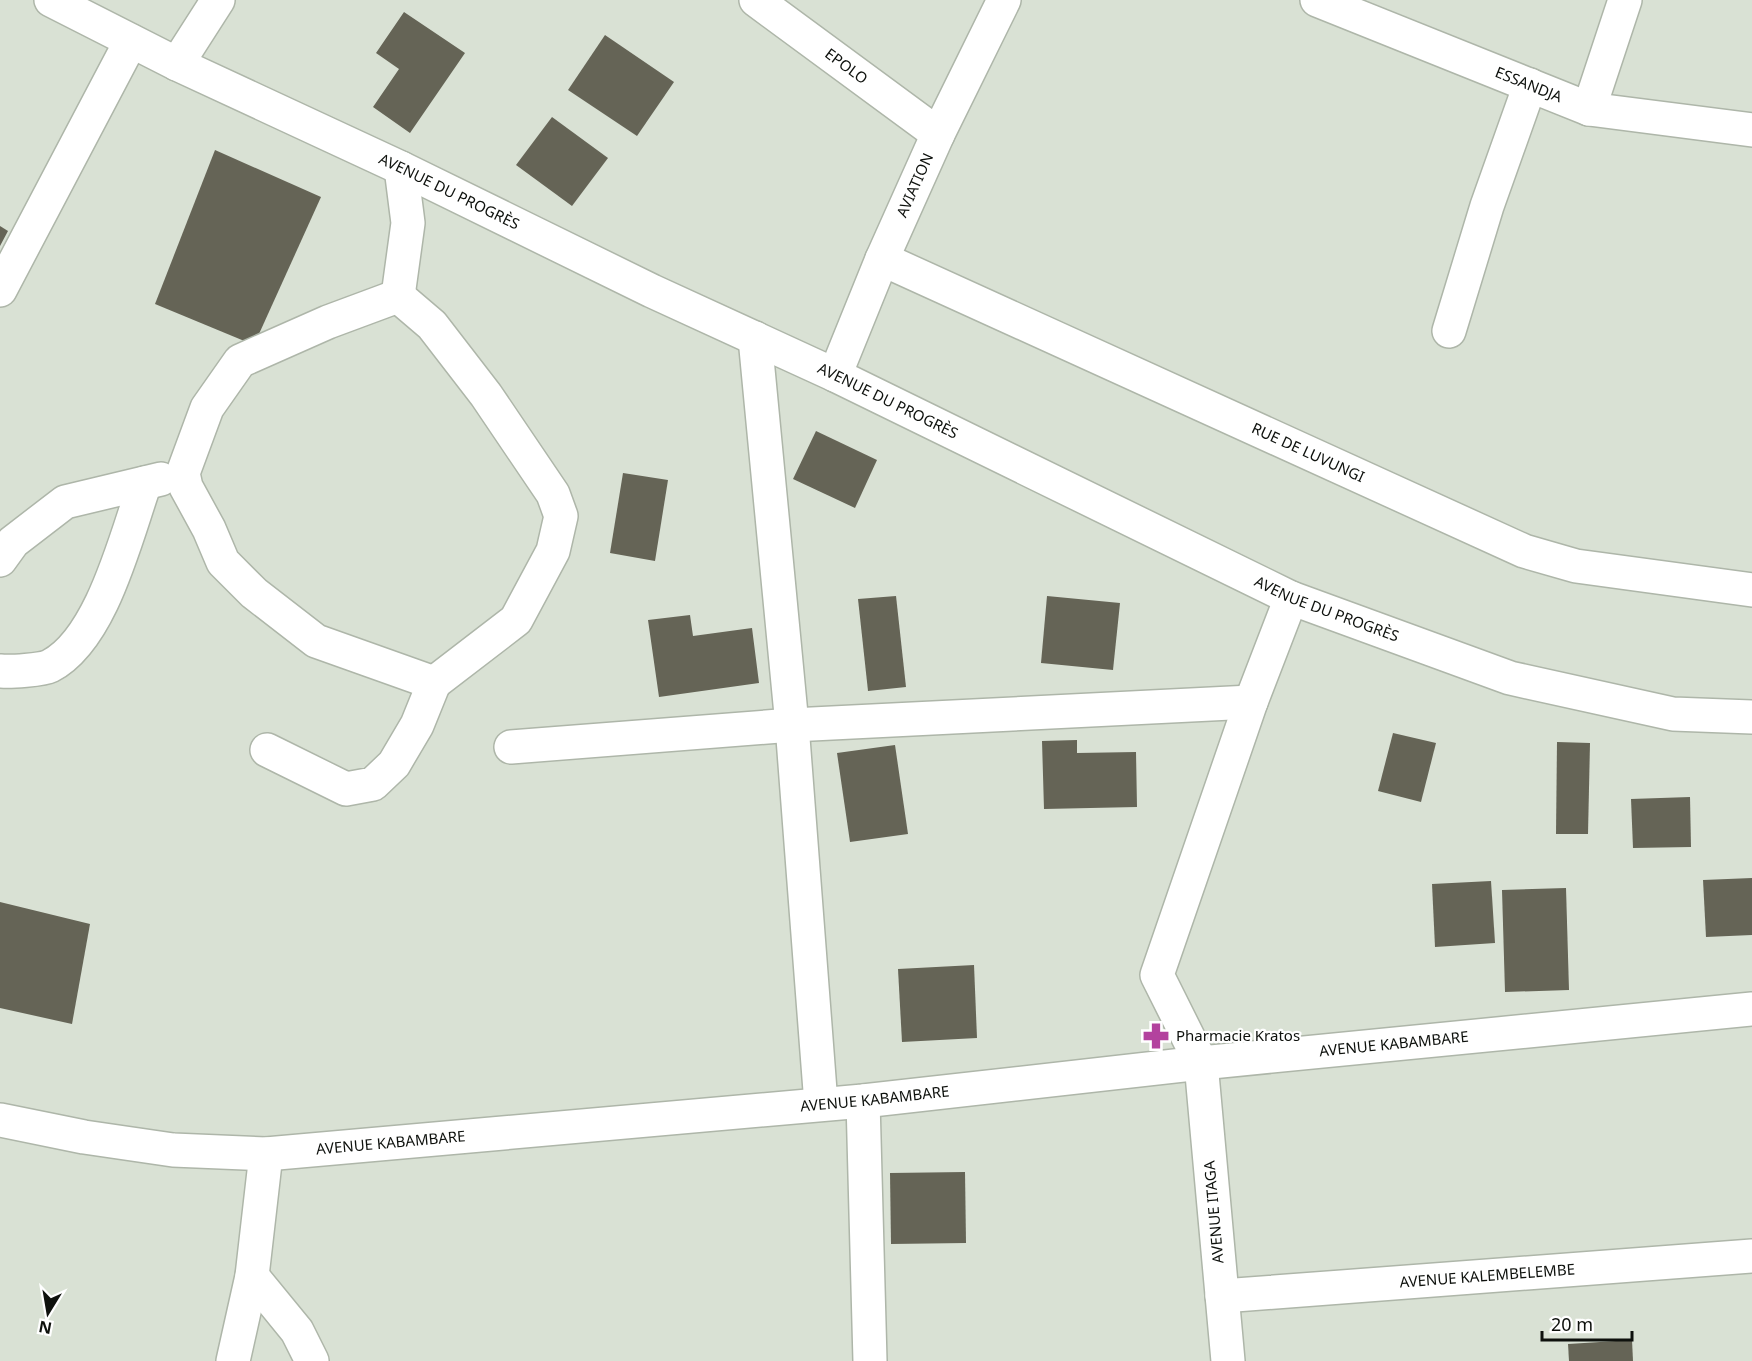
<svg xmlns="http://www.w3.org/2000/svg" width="1752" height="1361" viewBox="0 0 1752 1361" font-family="'Noto Sans',sans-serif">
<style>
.building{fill:#656456}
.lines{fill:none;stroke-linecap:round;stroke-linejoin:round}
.minor-casing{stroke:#aeb6a9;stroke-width:36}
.major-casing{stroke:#aeb6a9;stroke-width:36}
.minor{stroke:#fff;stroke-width:33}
.major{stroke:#fff;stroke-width:33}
.labels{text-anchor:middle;stroke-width:4.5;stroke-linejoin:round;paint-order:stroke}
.street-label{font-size:15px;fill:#0e110d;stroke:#fff}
.poi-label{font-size:15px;fill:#0e110d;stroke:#fff;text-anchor:start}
</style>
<rect width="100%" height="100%" fill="#d9e1d4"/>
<!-- building -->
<g class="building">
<polygon points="404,12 465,53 410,133 373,107 399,69 376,53"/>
<polygon points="605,35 674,82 637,136 568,90"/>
<polygon points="552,117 608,158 572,206 516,165"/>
<polygon points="215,150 321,197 254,345 155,304"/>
<polygon points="0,226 8,231 0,246"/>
<polygon points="816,431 877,460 855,508 793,479"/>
<polygon points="623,473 668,480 655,561 610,553"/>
<polygon points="896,596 906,687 868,691 858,599"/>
<polygon points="1047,596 1120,603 1113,670 1041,663"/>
<polygon points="690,615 693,636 752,628 759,683 659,697 648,620"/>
<polygon points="1393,733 1436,743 1421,802 1378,791"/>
<polygon points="1077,740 1077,753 1136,752 1137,807 1044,809 1042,741"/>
<polygon points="1557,742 1590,743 1588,834 1556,834"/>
<polygon points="895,745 908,834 850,842 837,753"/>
<polygon points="1690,797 1691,847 1633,848 1631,799"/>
<polygon points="1752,878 1752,935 1706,937 1703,880"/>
<polygon points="1491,881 1495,943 1435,947 1432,884"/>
<polygon points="1566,888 1569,990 1505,992 1502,890"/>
<polygon points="0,902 90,924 72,1024 0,1008"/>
<polygon points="974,965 977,1038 902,1042 898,969"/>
<polygon points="965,1172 966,1243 891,1244 890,1173"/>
<polygon points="1632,1340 1633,1361 1569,1361 1568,1344"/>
</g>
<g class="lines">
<!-- minor casing -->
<g class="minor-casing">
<g id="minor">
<path id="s1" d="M51,0L177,64L401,168L652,291L835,375L1291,598L1510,678L1673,714L1752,717"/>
<path id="s2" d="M756,0L938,134"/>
<path id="s3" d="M1317,0L1589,109L1752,130"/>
<polyline points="177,64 218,0"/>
<polyline points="1589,109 1625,0"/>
<path id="s4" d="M882,259L1524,551L1576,566L1752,590"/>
<polyline points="0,290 131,41"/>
<polyline points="398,296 432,325 486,395 553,494 561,516 553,551 516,620 434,683"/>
<polyline points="398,296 408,223 401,168"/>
<polyline points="1449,331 1487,206 1530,85"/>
<polyline points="755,338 792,725 821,1104"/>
<path id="s5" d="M835,375L882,259L938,134L1004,0"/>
<polyline points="0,560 13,542 65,502 161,479"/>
<path d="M0,671C10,672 42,670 50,666C102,639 126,536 145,483"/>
<polyline points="511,747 792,725 1251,702"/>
<polyline points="267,750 346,789 373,784 394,764 417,725 434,683 316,641 254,593 223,562 209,529 186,487 183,473 207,408 240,361 328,322 398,296"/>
<polyline points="863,1101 870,1361"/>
<polyline points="252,1276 297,1331 312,1361"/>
<path id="s6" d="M1222,1296L1752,1256"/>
<polyline points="233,1361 252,1276 266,1154"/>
<polyline points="1228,1361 1201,1063 1157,975 1251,702 1291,598"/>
</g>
</g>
<!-- major casing -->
<g class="major-casing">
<g id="major">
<path id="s7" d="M0,1120L84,1137L173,1150L266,1154L863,1101L1201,1063L1752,1009"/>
</g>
</g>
<!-- minor -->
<use href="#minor" class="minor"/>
<!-- major -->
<use href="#major" class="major"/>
</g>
<!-- icons -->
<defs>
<g id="pharmacy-bare" transform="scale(2.07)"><path d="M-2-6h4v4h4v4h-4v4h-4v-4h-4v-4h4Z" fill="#b3429e" stroke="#fff" stroke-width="2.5" paint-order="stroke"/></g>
</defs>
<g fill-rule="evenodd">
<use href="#pharmacy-bare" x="1156" y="1036"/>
</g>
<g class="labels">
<!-- street labels -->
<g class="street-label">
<text dy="5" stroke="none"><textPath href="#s2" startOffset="112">EPOLO</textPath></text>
<text dy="5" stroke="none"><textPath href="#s3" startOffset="228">ESSANDJA</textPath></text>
<text dy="5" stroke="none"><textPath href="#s5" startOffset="206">AVIATION</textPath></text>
<text dy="5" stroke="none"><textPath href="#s1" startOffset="442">AVENUE DU PROGRÈS</textPath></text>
<text dy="5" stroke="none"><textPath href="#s1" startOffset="928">AVENUE DU PROGRÈS</textPath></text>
<text dy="5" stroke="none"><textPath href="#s4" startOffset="468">RUE DE LUVUNGI</textPath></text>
<text dy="5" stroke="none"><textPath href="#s1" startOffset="1414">AVENUE DU PROGRÈS</textPath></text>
<text dy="5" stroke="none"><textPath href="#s7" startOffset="1402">AVENUE KABAMBARE</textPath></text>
<text dy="5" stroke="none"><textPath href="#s7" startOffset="880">AVENUE KABAMBARE</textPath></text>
<text dy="5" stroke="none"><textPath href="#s7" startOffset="394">AVENUE KABAMBARE</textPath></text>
<text transform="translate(1214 1212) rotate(-95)" y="5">AVENUE ITAGA</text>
<text dy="5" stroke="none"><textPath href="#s6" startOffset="266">AVENUE KALEMBELEMBE</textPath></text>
</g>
<!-- poi labels -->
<g class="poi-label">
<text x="1176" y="1041">Pharmacie Kratos</text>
</g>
</g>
<!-- north arrow -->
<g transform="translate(48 1313) rotate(191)" stroke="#ffffff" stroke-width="4.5" paint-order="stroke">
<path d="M0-4.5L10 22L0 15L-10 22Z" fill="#0e110d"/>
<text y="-9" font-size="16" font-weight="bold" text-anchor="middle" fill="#0e110d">N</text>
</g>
<!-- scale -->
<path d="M1542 1331v9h90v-9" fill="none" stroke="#0e110d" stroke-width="3"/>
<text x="1551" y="1331" font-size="18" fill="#0e110d" stroke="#ffffff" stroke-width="4.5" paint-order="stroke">20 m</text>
</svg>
